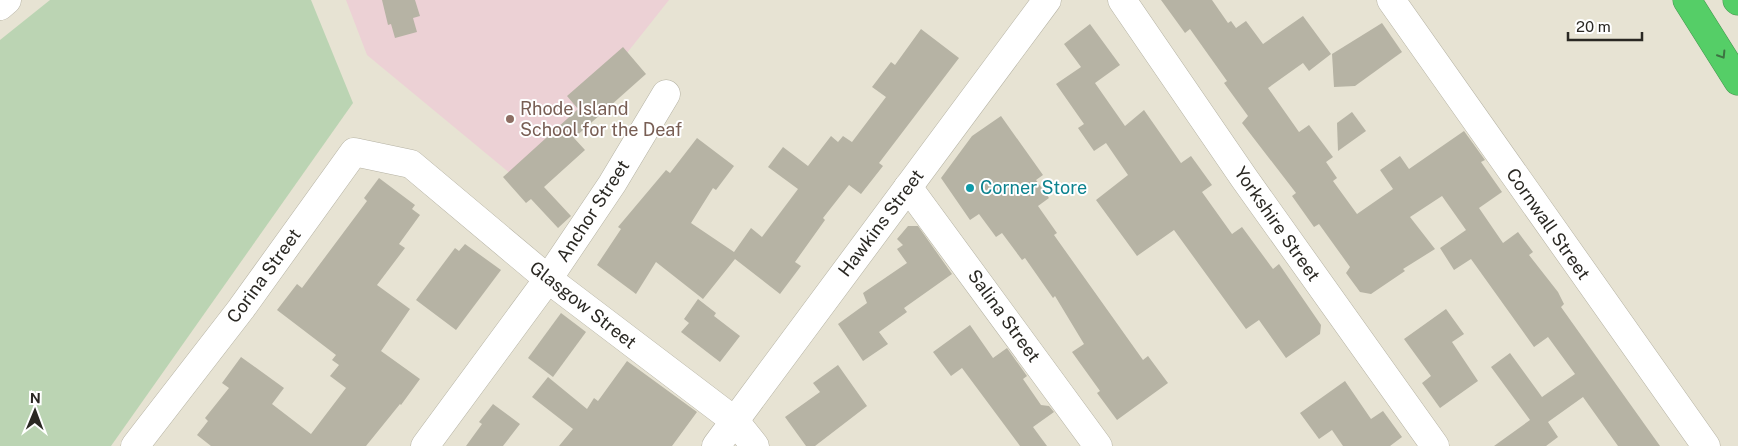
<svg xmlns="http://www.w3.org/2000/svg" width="1738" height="446" viewBox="0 0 1738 446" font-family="'Public Sans',sans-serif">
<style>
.education{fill:#ecd1d5}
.green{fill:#bbd4b3}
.building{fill:#b6b3a4}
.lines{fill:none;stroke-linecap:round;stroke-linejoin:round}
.minor-casing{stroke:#b5b2a3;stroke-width:29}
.highway-casing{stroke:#46944f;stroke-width:29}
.minor{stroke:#fff;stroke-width:28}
.highway{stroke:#55ce67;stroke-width:28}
.oneway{stroke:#3d7342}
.education-dot{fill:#8d6e63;stroke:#fff;stroke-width:2}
.culture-dot{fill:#0f9aa8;stroke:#fff;stroke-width:2}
.labels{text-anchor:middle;stroke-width:4;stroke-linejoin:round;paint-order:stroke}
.education-label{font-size:18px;fill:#785e54;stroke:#fff;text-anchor:start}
.culture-label{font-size:18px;fill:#0d838f;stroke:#fff;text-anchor:start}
.street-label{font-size:18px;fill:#2a2823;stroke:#fff}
</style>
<rect width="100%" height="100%" fill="#e7e3d3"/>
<!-- education -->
<polygon class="education" points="346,0 669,0 523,184 367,55"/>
<!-- green -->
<polygon class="green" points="50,0 311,0 353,103 111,446 0,446 0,40"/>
<!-- building -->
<g class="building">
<polygon points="382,0 415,0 420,16 413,18 417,32 395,38 391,24 388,25"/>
<polygon points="1161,0 1212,0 1228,23 1231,21 1236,28 1246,21 1263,44 1303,16 1331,54 1309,71 1303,63 1268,88 1299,132 1309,125 1333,157 1326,162 1337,178 1333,181 1357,214 1393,189 1380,170 1400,156 1409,169 1464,131 1485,160 1481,162 1502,192 1479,208 1503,243 1518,232 1533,252 1529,255 1558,292 1564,304 1561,307 1660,446 1618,446 1583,397 1548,422 1558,437 1546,446 1494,446 1530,420 1491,367 1510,353 1542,397 1575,374 1548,337 1534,347 1471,259 1454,270 1440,248 1466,230 1442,196 1410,217 1435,249 1403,269 1405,271 1371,294 1360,292 1346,273 1350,267 1319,224 1314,227 1292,196 1296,193 1242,123 1248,116 1224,83 1227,81 1190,29 1185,33"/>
<polygon points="1382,23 1402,52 1355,86 1334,87 1332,54"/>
<polygon points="1090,24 1120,65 1095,83 1125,126 1144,110 1181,163 1191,156 1212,185 1202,192 1232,234 1242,227 1273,269 1279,264 1321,325 1320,334 1286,358 1259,320 1246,329 1174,230 1137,256 1096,200 1128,175 1106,143 1094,151 1078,128 1084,124 1056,84 1081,67 1064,44"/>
<polygon points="921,29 959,58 879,163 883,166 861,194 849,185 823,218 825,220 795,262 801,266 780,294 735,259 703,299 656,262 636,294 597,265 621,229 618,227 666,170 670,173 697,138 734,166 716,190 713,188 691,223 734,252 751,228 762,237 798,189 768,167 783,147 808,166 831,136 838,142 843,136 852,142 886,97 872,87 891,62 895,65"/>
<polygon points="623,47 646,74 574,138 585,150 544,187 571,216 558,228 531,199 526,203 503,177 578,109 567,96"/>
<polygon points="1352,112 1366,131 1338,151 1337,123"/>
<polygon points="1001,116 1043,175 1036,180 1049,198 1038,206 1057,233 1054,235 1143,360 1148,356 1168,383 1117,420 1097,393 1100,391 1072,352 1084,344 1055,296 1053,298 1025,258 1022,260 1002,233 996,237 979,214 970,220 941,178 972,136"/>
<polygon points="379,178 415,205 412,209 420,215 399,244 405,248 377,285 410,309 381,351 420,379 401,405 400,404 366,446 211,446 197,435 208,421 205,418 229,388 222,383 241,357 284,388 272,404 311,434 346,388 330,376 339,365 332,360 336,355 277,310 297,284 302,288 367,201 364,198"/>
<polygon points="908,226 918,226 952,274 904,308 907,312 879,332 888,344 863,361 838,324 867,303 863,293 907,263 897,249 903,245 897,239"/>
<polygon points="465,244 501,270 456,330 416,300 455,248 459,251"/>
<polygon points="698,299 716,313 714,316 740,336 720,362 681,332 689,323 684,319"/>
<polygon points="1446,309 1464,334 1452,342 1478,381 1440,408 1422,383 1431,376 1404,339"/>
<polygon points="561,313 586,332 553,377 528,358"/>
<polygon points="970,325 993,358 1007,348 1027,376 1023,379 1041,405 1049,406 1054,412 1033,427 1047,446 1020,446 962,368 951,376 933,352"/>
<polygon points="627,361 697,412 672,446 559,446 573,429 532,397 548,377 587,409 594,398 598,401"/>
<polygon points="838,365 867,406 815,446 806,446 785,417 820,392 813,383"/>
<polygon points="1345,381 1371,419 1383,411 1402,437 1390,446 1343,446 1332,430 1319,439 1300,413"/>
<polygon points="493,404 520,424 503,446 466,446 482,424 479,422"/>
</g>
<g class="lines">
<!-- minor casing -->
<g class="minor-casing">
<g id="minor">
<polyline points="1122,0 1244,178 1435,446"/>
<polyline points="1391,0 1706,446"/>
<polyline points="0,6 7,0"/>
<polyline points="908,187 1098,446"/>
<polyline points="135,446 241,309 354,152 411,164 548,279 735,421 755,446"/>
<polyline points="425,446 548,279 612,184 666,94"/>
<polyline points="716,446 1047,0"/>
</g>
</g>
<!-- highway casing -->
<g class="highway-casing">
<g id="highway">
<polyline points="1687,0 1738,81"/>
<polyline points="1737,0 1738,1"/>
</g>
</g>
<!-- minor -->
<use href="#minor" class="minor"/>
<!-- highway -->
<use href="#highway" class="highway"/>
</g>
<!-- one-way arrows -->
<defs><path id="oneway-chevron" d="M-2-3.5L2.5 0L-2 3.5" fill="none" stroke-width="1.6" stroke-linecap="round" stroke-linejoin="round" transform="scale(1.25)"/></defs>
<use class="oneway" href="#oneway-chevron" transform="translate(1722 55) rotate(58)"/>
<!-- markers -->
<circle class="education-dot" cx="510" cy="119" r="5"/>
<circle class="culture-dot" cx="970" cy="188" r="5"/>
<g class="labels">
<!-- education labels -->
<g class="education-label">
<text x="520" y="115">Rhode Island<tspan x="520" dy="21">School for the Deaf</tspan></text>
</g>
<!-- culture labels -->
<g class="culture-label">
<text x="980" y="194">Corner Store</text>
</g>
<!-- street labels -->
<g class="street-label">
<text transform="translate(593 211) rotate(-57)" y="6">Anchor Street</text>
<text transform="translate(881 223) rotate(-53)" y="6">Hawkins Street</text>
<text transform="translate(1277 224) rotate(55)" y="6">Yorkshire Street</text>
<text transform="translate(1548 224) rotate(55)" y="6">Cornwall Street</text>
<text transform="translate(264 276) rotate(-54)" y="6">Corina Street</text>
<text transform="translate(583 305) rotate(38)" y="6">Glasgow Street</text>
<text transform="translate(1004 316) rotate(54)" y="6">Salina Street</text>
</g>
</g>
<!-- north arrow -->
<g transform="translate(35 411) rotate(1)" stroke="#ffffff" stroke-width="4" paint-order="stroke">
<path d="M0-4L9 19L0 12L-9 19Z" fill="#2a2823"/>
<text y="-8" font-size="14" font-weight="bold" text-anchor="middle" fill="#2a2823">N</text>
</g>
<!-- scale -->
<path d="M1568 32v8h74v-8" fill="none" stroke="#2a2823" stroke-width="2.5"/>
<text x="1576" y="32" font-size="15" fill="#2a2823" stroke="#ffffff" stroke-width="4" paint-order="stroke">20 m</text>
</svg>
